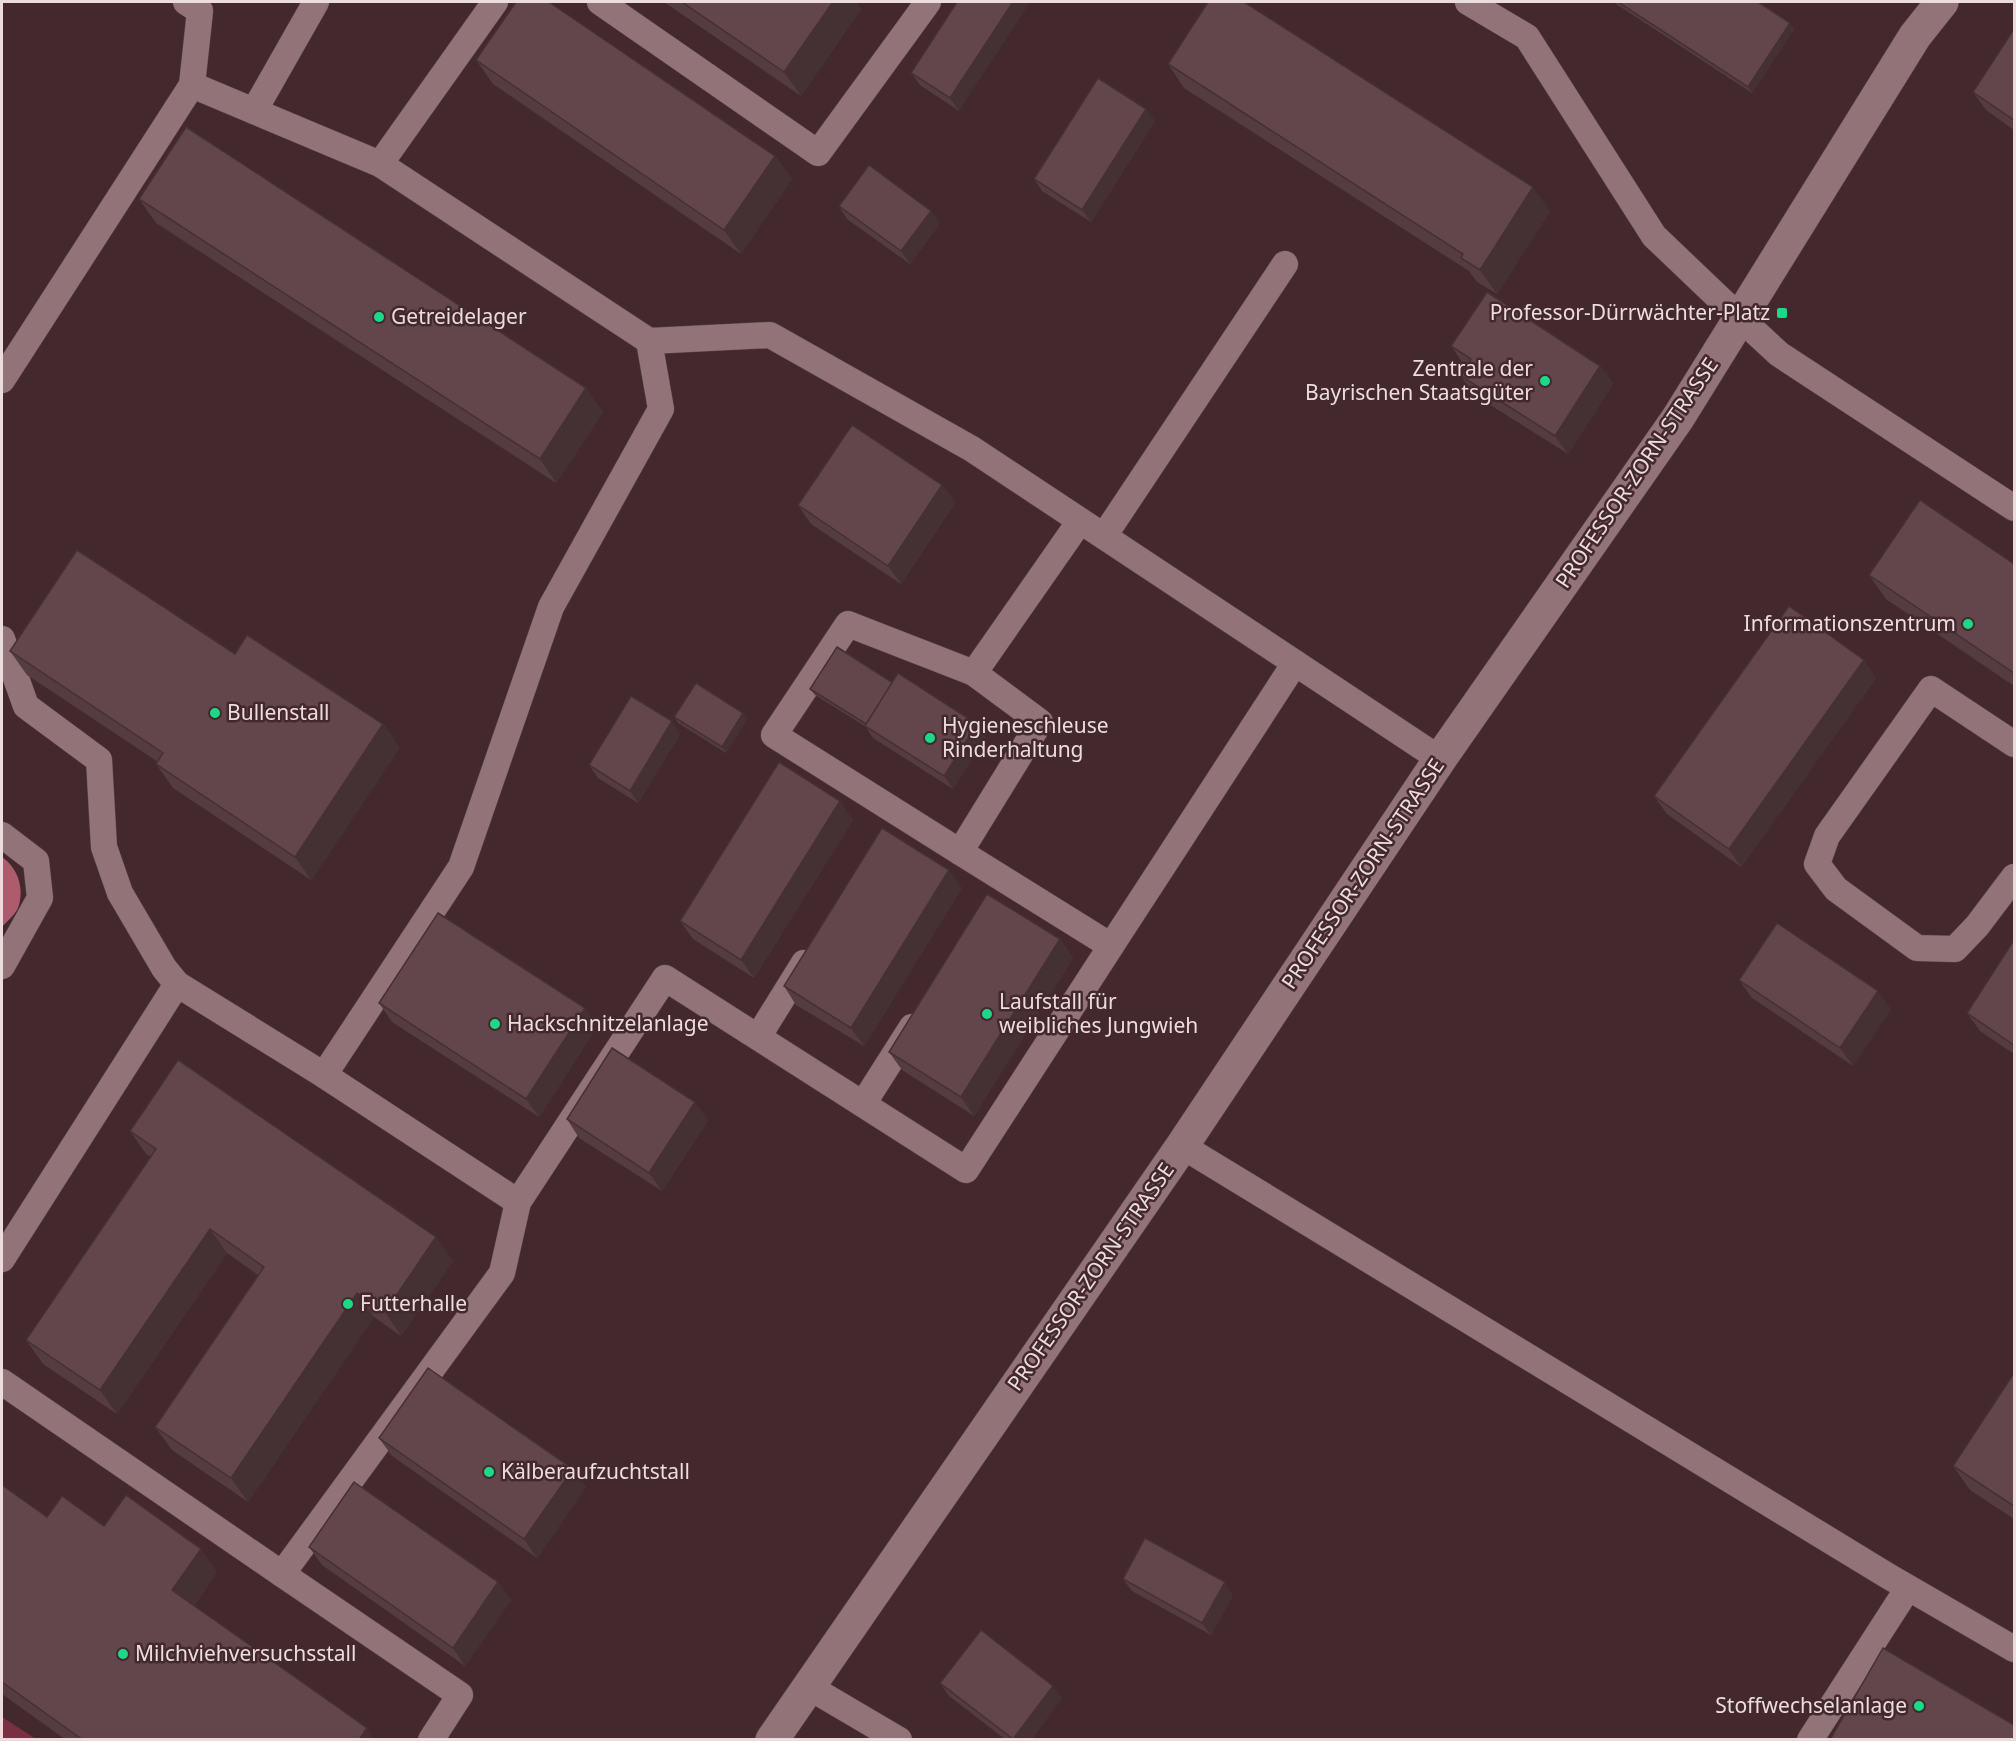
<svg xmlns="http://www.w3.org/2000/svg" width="2016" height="1741" viewBox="0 0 2016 1741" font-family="'Noto Sans',sans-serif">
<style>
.green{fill:#7a3043}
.water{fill:#ac5c6d}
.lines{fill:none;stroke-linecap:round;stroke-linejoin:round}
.service-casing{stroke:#5c464a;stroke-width:27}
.minor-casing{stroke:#5c464a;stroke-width:34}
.service{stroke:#927378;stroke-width:26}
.minor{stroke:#927378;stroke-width:33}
.wall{fill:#543c40}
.shaded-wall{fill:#453134}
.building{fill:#62464b;stroke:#453134;stroke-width:1.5}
.poi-dot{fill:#1cd988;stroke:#43292e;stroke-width:2}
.labels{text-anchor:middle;stroke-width:5;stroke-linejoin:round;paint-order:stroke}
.poi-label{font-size:21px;fill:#eddcde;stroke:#43292e;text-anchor:start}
.street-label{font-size:21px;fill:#eddcde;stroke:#43292e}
</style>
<rect width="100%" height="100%" fill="#43292e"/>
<!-- green -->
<polygon class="green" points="2,1717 36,1739 2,1739"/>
<!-- water -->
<path class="water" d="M2,857C18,868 25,889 18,908C15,915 6,922 2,927Z"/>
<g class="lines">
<!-- service casing -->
<g class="service-casing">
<g id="service">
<polyline points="600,2 818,153 928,2"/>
<polyline points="1468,2 1527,37 1654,236 1740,318 1779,354 2014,508"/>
<polyline points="192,85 380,164 649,341 770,335 972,449 1440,759"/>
<polyline points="254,111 316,2"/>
<polyline points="380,164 495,2"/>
<polyline points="649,341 661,409 551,607 461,867 324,1075 518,1202 665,978 966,1170 1111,946"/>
<polyline points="2,380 192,85 200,11 186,2"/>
<polyline points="1080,521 974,673 1040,722 960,852 1111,946 1295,663"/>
<polyline points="1104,536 1285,264"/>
<polyline points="2,639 26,706 99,760 104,847 120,893 164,968 177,984"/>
<polyline points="2014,744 1931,689 1827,836 1817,864 1836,889 1917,948 1955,949 1977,926 2014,877"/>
<polyline points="2,835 36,861 40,898 2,966"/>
<polyline points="960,852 774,735 848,624 974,673"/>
<polyline points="758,1037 804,963"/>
<polyline points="863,1104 912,1027"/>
<polyline points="1182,1146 1888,1576 2014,1649"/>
<polyline points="2,1259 177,984 324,1075"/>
<polyline points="2,1382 282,1574 502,1273 518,1202"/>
<polyline points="282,1574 460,1695 431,1740"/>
<polyline points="809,1687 899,1740"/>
<polyline points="1810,1740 1908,1588"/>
</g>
</g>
<!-- minor casing -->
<g class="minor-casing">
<polyline id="minor" points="772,1740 1182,1146 1440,759 1678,418 1915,36 1942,2"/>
</g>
<!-- service -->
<use href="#service" class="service"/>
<!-- minor -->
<use href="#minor" class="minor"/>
</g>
<!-- wall -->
<g class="wall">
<polygon points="664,2 856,2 861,9 801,96"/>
<polygon points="957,2 959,111 920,85 911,73"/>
<polygon points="1613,2 1758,2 1794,29 1752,93"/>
<polygon points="2014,29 2014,130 1986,110 1973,92"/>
<polygon points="476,60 775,156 792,179 741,254 493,84"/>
<polygon points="1168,64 1550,211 1497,294 1477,282 1469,271 1184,88"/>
<polygon points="1155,121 1091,222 1042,191 1034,179"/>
<polygon points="139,199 603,412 556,483 156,223"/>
<polygon points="839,206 940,223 910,264 847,219"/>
<polygon points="1451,346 1600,366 1613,384 1568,454 1473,394 1461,376 1467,366 1464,365"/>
<polygon points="942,485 955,503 901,584 811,524 798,505"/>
<polygon points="2014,564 2014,686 1886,599 1869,575"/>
<polygon points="10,651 235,654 383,724 399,748 311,880 173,788 156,764 158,762 27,675"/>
<polygon points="1876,678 1741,867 1667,814 1654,796"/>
<polygon points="892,683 977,724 986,737 953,789 873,738 866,727 815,695 810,689"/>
<polygon points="743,713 747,719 726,753 678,723 674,717"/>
<polygon points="680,734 638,803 598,778 589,765"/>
<polygon points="853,820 754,978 693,939 680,921"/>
<polygon points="962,888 864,1046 796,1005 784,986"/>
<polygon points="1060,939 1073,958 974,1116 902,1070 889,1052"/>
<polygon points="2014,940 2014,1054 1980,1031 1967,1013"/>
<polygon points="1739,980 1891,1009 1853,1066 1752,998"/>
<polygon points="379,1003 597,1027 539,1117 392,1022"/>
<polygon points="567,1119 708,1120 662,1191 579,1138"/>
<polygon points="130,1131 453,1261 401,1336 374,1317 248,1502 172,1450 155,1427 258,1275 227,1253 117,1414 43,1364 26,1340 151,1157 146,1154"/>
<polygon points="2014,1373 2014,1519 1970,1490 1953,1466"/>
<polygon points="379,1438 586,1487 537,1558 392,1456"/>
<polygon points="2,1485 47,1517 104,1526 217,1572 194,1606 375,1740 66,1740 2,1694"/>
<polygon points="309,1547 498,1582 511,1600 465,1666 322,1565"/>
<polygon points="1123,1579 1233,1595 1211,1635 1132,1591"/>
<polygon points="940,1683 1062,1698 1031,1740 1006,1740 949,1696"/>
</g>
<!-- shaded-wall -->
<g class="shaded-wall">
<polygon points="833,2 856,2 861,9 801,96 784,72"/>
<polygon points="1013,2 1030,2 959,111 950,98"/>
<polygon points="1790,23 1794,29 1752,93 1748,87"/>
<polygon points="1146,109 1155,121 1091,222 1082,210"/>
<polygon points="775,156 792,179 741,254 724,230"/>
<polygon points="1533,187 1550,211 1497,294 1480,270"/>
<polygon points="931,211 940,223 910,264 901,251"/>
<polygon points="1600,366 1613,384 1568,454 1555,436"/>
<polygon points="586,388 603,412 556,483 540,459"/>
<polygon points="942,485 955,503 901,584 888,566"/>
<polygon points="1864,660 1876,678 1741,867 1729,849"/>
<polygon points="743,713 747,719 726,753 722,747"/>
<polygon points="672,721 680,734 638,803 630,791"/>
<polygon points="383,724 399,748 311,880 295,857"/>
<polygon points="977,724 986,737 953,789 944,776"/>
<polygon points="840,801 853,820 754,978 741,960"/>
<polygon points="949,870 962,888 864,1046 851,1028"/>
<polygon points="1060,939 1073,958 974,1116 961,1097"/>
<polygon points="1878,991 1891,1009 1853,1066 1840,1048"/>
<polygon points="585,1008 597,1027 539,1117 526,1099"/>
<polygon points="695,1102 708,1120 662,1191 649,1173"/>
<polygon points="210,1229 227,1253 117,1414 100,1390"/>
<polygon points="436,1237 453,1261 401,1336 385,1312"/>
<polygon points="357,1293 374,1317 248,1502 231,1478"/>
<polygon points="573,1469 586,1487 537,1558 524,1539"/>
<polygon points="201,1549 217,1572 188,1614 172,1590"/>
<polygon points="498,1582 511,1600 465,1666 453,1648"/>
<polygon points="1225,1582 1233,1595 1211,1635 1202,1623"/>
<polygon points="1053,1686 1062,1698 1031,1740 1013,1740"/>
<polygon points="367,1728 375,1740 359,1740"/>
</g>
<!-- building -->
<g class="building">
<polygon points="516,2 549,2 775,156 724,230 476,60"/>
<polygon points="682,2 833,2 784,72"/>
<polygon points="957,2 1013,2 950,98 911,73"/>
<polygon points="1208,2 1244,2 1533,187 1480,270 1461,258 1463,254 1168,64"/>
<polygon points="1618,2 1758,2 1790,23 1748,87"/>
<polygon points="2014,29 2014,120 1973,92"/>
<polygon points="1098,78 1146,109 1082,210 1034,179"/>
<polygon points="186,127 586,388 540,459 139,199"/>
<polygon points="869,165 931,211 901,251 839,206"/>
<polygon points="1487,292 1600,366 1555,436 1461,376 1471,359 1451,346"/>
<polygon points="852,425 942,485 888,566 798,505"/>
<polygon points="1920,500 2014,564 2014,673 1869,575"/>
<polygon points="77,550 235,654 247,635 383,724 295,857 156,764 163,753 10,651"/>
<polygon points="1789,606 1864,660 1729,849 1654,796"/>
<polygon points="837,647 893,683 866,724 810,689"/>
<polygon points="898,673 977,724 944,776 865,726"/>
<polygon points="696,683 743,713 722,747 674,717"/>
<polygon points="631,696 672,721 630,791 589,765"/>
<polygon points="779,762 840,801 741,960 680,921"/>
<polygon points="882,828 949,870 851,1028 784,986"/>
<polygon points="987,894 1060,939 961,1097 889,1052"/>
<polygon points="438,913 585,1008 526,1099 379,1003"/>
<polygon points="1777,923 1878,991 1840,1048 1739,980"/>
<polygon points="2014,940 2014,1045 1967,1013"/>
<polygon points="612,1048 695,1102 649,1173 567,1119"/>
<polygon points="178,1060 436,1237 385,1312 357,1293 231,1478 155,1427 264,1267 210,1229 100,1390 26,1340 156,1149 130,1131"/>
<polygon points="428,1368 573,1469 524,1539 379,1438"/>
<polygon points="2014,1373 2014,1506 1953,1466"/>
<polygon points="354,1482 498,1582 453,1648 309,1547"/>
<polygon points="2,1485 47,1517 62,1496 104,1526 126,1495 201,1549 172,1590 367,1728 359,1740 83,1740 2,1682"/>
<polygon points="1145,1538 1225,1582 1202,1623 1123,1579"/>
<polygon points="981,1630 1053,1686 1013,1739 940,1683"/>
<polygon points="1883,1648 2014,1725 2014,1740 1830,1740"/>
</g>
<!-- markers -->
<g class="poi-dot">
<rect x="1776" y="307" width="12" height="12" rx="3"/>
<circle cx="379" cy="317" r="6"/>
<circle cx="1545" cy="381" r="6"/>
<circle cx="1968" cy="624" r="6"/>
<circle cx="215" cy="713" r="6"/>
<circle cx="930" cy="738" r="6"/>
<circle cx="987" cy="1014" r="6"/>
<circle cx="495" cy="1024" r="6"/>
<circle cx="348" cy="1304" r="6"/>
<circle cx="489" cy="1472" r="6"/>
<circle cx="123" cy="1654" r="6"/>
<circle cx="1919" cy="1706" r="6"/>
</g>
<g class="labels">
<!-- poi labels -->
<g class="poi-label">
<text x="1770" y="320" text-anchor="end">Professor-Dürrwächter-Platz</text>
<text x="391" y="324">Getreidelager</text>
<text x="1533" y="376" text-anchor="end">Zentrale der<tspan x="1533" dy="24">Bayrischen Staatsgüter</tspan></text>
<text x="1956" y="631" text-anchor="end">Informationszentrum</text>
<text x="227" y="720">Bullenstall</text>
<text x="942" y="733">Hygieneschleuse<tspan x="942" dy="24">Rinderhaltung</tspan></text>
<text x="999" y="1009">Laufstall für<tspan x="999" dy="24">weibliches Jungwieh</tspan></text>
<text x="507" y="1031">Hackschnitzelanlage</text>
<text x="360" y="1311">Futterhalle</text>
<text x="501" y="1479">Kälberaufzuchtstall</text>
<text x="135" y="1661">Milchviehversuchsstall</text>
<text x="1907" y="1713" text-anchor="end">Stoffwechselanlage</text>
</g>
<!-- street labels -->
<g class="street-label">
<text transform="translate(1637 473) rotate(-56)" y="7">PROFESSOR-ZORN-STRASSE</text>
<text transform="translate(1363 874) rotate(-56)" y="7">PROFESSOR-ZORN-STRASSE</text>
<text transform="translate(1091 1277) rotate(-55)" y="7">PROFESSOR-ZORN-STRASSE</text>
</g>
</g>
<!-- border -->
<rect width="2016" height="1741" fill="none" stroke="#eddcde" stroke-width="6"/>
</svg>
